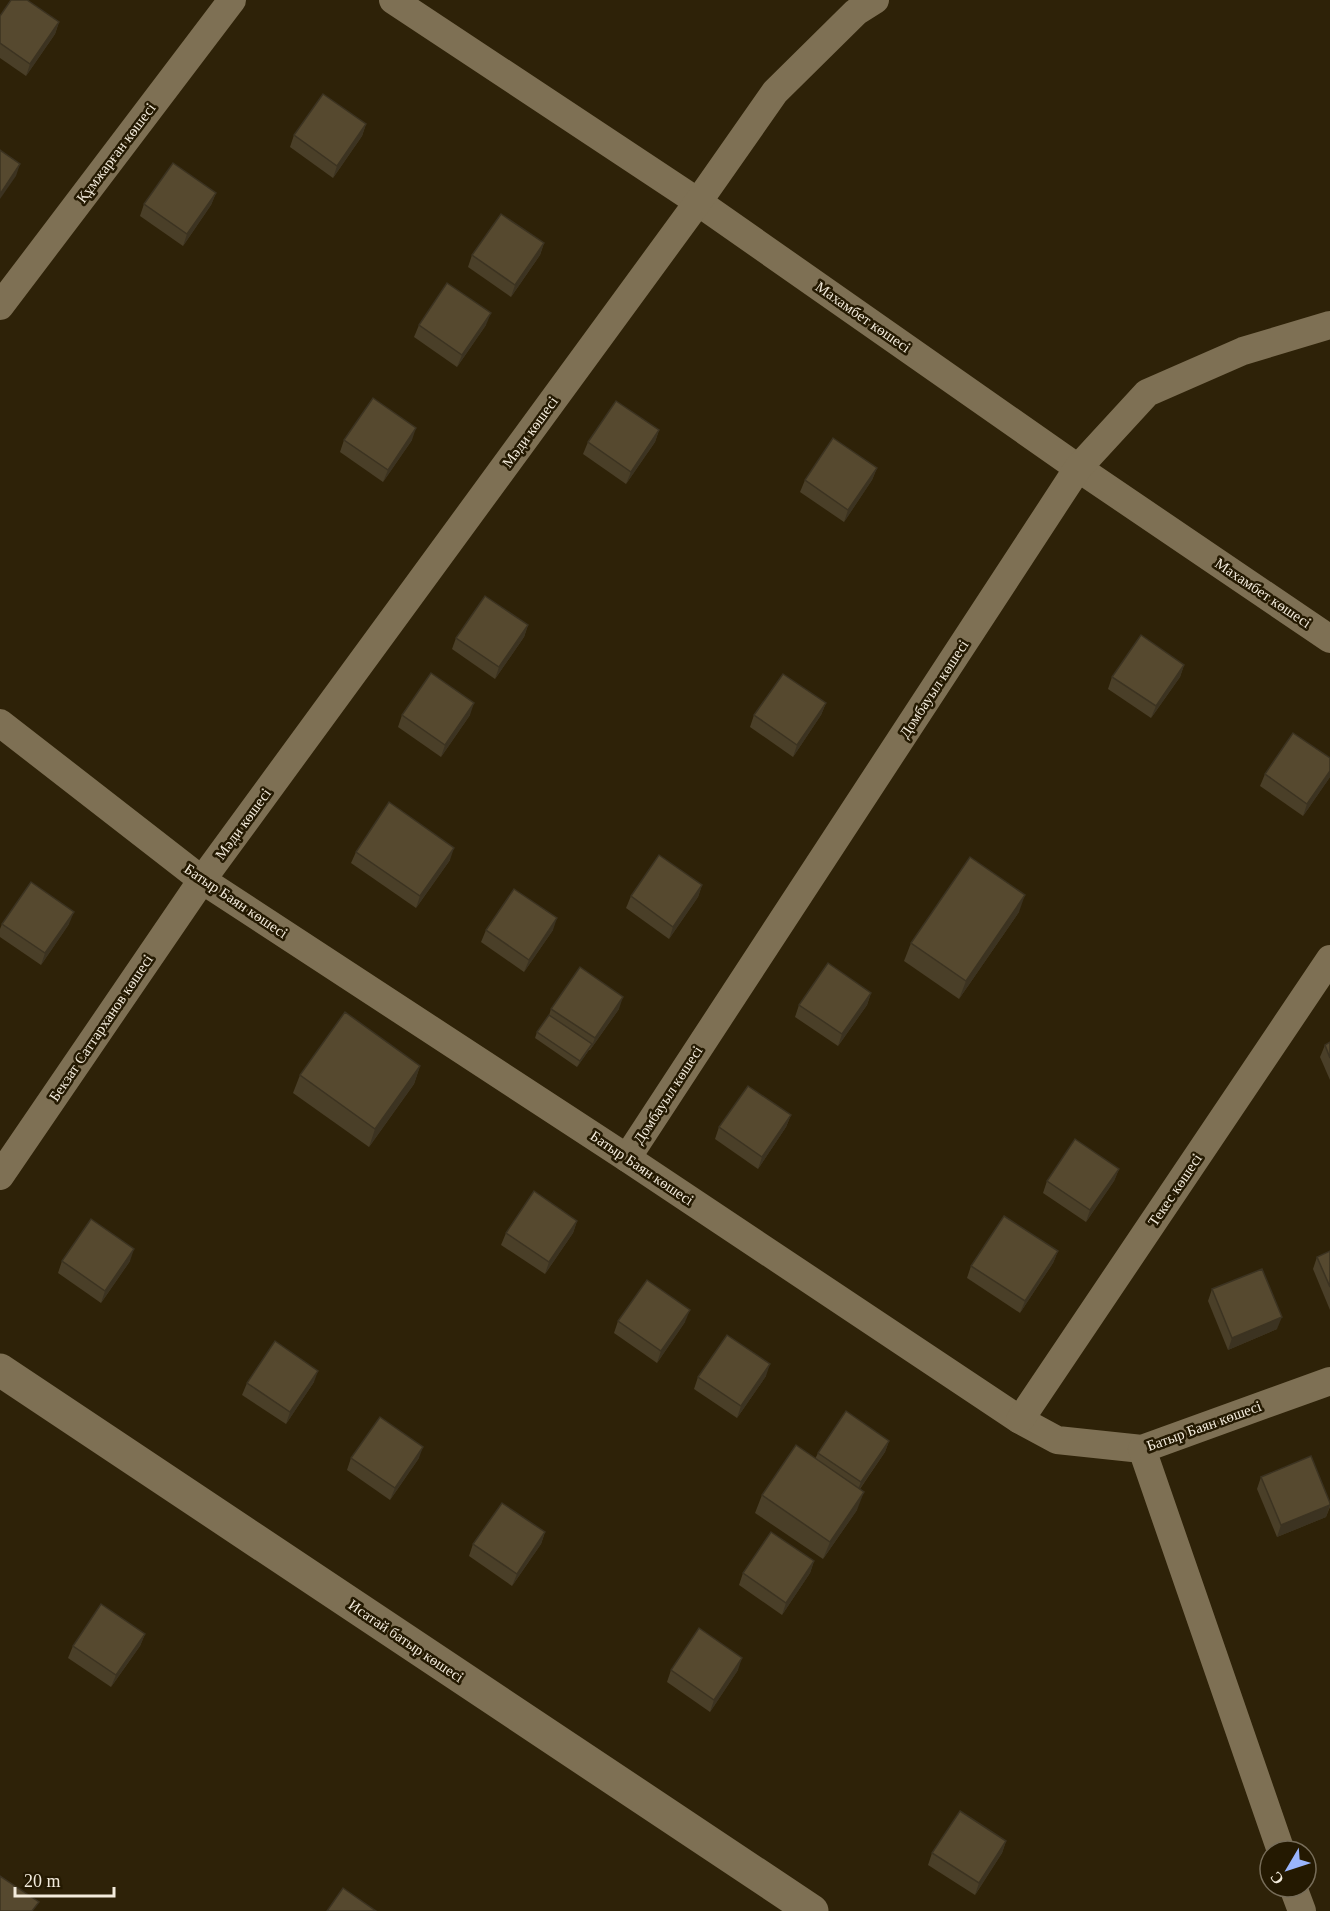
<svg xmlns="http://www.w3.org/2000/svg" width="1330" height="1911" viewBox="0 0 1330 1911" font-family="Georgia,serif">
<style>
.lines{fill:none;stroke-linecap:round;stroke-linejoin:round}
.minor{stroke:#7e7054;stroke-width:28}
.tertiary{stroke:#7e7054;stroke-width:33}
.wall{fill:#4a3f28}
.shaded-wall{fill:#3c3321}
.building{fill:#56492f;stroke:#3c3321;stroke-width:1.5}
.labels{text-anchor:middle;stroke-width:5;stroke-linejoin:round;paint-order:stroke}
.street-label{font-size:15px;fill:#f3ebdc;stroke:#241901}
</style>
<rect width="100%" height="100%" fill="#2e2208"/>
<g class="lines">
<!-- minor -->
<g class="minor">
<polyline points="393,0 698,202 1078,468 1330,639"/>
<polyline points="0,306 232,0"/>
<polyline points="0,723 202,880 627,1158 1020,1420 1057,1440 1142,1449 1330,1381"/>
<polyline points="627,1158 1078,468 1147,393 1243,351 1330,325"/>
<polyline points="0,1176 202,880 698,202 775,92 856,12 875,0"/>
<polyline points="1020,1420 1330,959"/>
<polyline points="1142,1449 1281,1851"/>
<polyline points="1293,1887 1302,1911"/>
</g>
<!-- tertiary -->
<polyline class="tertiary" points="0,1370 812,1911"/>
</g>
<!-- wall -->
<g class="wall">
<polygon points="0,16 59,22 55,34 26,76 0,58"/>
<polygon points="366,124 362,136 333,178 290,147 294,135"/>
<polygon points="216,193 211,205 183,246 140,216 144,204"/>
<polygon points="544,243 540,255 511,297 468,267 472,255"/>
<polygon points="419,325 486,325 457,367 414,337"/>
<polygon points="659,430 655,442 626,484 583,454 588,442"/>
<polygon points="344,440 412,440 383,482 340,452"/>
<polygon points="877,468 872,480 844,522 800,492 805,480"/>
<polygon points="528,625 524,637 495,679 452,649 456,638"/>
<polygon points="1184,665 1180,677 1151,718 1108,689 1112,677"/>
<polygon points="826,703 821,715 793,757 750,727 754,715"/>
<polygon points="402,715 470,715 441,757 398,727"/>
<polygon points="1330,758 1330,777 1303,816 1260,786 1265,774"/>
<polygon points="356,852 450,860 416,908 351,863"/>
<polygon points="702,885 698,897 669,939 626,908 631,896"/>
<polygon points="1019,912 959,999 904,961 911,943"/>
<polygon points="2,924 69,924 41,965 0,937 0,929"/>
<polygon points="486,930 553,930 524,972 481,942"/>
<polygon points="871,993 867,1005 838,1046 795,1017 799,1005"/>
<polygon points="551,1009 619,1009 590,1050 589,1050 577,1067 535,1038 537,1032 549,1015"/>
<polygon points="1330,1042 1330,1080 1320,1057 1325,1045"/>
<polygon points="420,1066 414,1084 369,1147 293,1093 300,1075"/>
<polygon points="791,1115 786,1127 758,1169 715,1139 719,1127"/>
<polygon points="1119,1169 1114,1181 1086,1222 1043,1193 1047,1181"/>
<polygon points="577,1221 573,1233 545,1274 501,1245 506,1233"/>
<polygon points="1058,1251 1053,1263 1020,1313 967,1278 971,1266"/>
<polygon points="1330,1251 1330,1310 1313,1269 1317,1257"/>
<polygon points="62,1261 130,1261 101,1303 58,1273"/>
<polygon points="1212,1289 1277,1329 1228,1350 1208,1301"/>
<polygon points="618,1321 685,1322 657,1363 614,1333"/>
<polygon points="766,1376 737,1418 694,1389 698,1377"/>
<polygon points="314,1382 286,1424 242,1395 247,1383"/>
<polygon points="889,1441 885,1452 860,1489 857,1510 823,1559 755,1513 762,1495 815,1459 818,1453"/>
<polygon points="351,1458 419,1458 390,1500 347,1470"/>
<polygon points="1261,1477 1330,1503 1330,1507 1326,1517 1277,1537 1257,1489"/>
<polygon points="545,1532 541,1544 512,1586 469,1556 473,1544"/>
<polygon points="814,1561 810,1573 782,1615 739,1585 743,1573"/>
<polygon points="145,1634 140,1646 111,1687 68,1658 73,1646"/>
<polygon points="671,1670 738,1670 710,1712 667,1682"/>
<polygon points="1006,1841 1002,1853 975,1895 928,1865 932,1853"/>
</g>
<!-- shaded-wall -->
<g class="shaded-wall">
<polygon points="59,22 55,34 26,76 30,64"/>
<polygon points="366,124 362,136 333,178 337,166"/>
<polygon points="20,164 16,176 0,199 0,194"/>
<polygon points="216,193 211,205 183,246 187,234"/>
<polygon points="544,243 540,255 511,297 515,285"/>
<polygon points="491,313 486,325 457,367 462,355"/>
<polygon points="416,428 412,440 383,482 388,470"/>
<polygon points="659,430 655,442 626,484 631,472"/>
<polygon points="877,468 872,480 844,522 848,510"/>
<polygon points="528,625 524,637 495,679 499,667"/>
<polygon points="1184,665 1180,677 1151,718 1156,706"/>
<polygon points="474,703 470,715 441,757 445,745"/>
<polygon points="826,703 821,715 793,757 797,745"/>
<polygon points="1330,771 1330,777 1303,816 1307,804"/>
<polygon points="454,848 450,860 416,908 420,896"/>
<polygon points="702,885 698,897 669,939 673,927"/>
<polygon points="1025,895 1019,912 959,999 966,981"/>
<polygon points="74,912 69,924 41,965 45,953"/>
<polygon points="557,918 553,930 524,972 529,960"/>
<polygon points="871,993 867,1005 838,1046 842,1034"/>
<polygon points="623,997 619,1009 590,1050 595,1038"/>
<polygon points="592,1044 589,1050 577,1067 580,1061"/>
<polygon points="420,1066 414,1084 369,1147 375,1129"/>
<polygon points="791,1115 786,1127 758,1169 762,1157"/>
<polygon points="1119,1169 1114,1181 1086,1222 1090,1210"/>
<polygon points="577,1221 573,1233 545,1274 549,1262"/>
<polygon points="134,1249 130,1261 101,1303 105,1291"/>
<polygon points="1058,1251 1053,1263 1020,1313 1025,1301"/>
<polygon points="690,1310 685,1322 657,1363 661,1351"/>
<polygon points="1282,1317 1277,1329 1228,1350 1232,1338"/>
<polygon points="770,1364 766,1376 737,1418 741,1406"/>
<polygon points="318,1371 314,1382 286,1424 290,1412"/>
<polygon points="889,1441 885,1452 856,1494 861,1482"/>
<polygon points="423,1447 419,1458 390,1500 395,1488"/>
<polygon points="864,1492 857,1510 823,1559 830,1542"/>
<polygon points="1330,1505 1326,1517 1277,1537 1281,1525"/>
<polygon points="545,1532 541,1544 512,1586 517,1574"/>
<polygon points="814,1561 810,1573 782,1615 786,1603"/>
<polygon points="145,1634 140,1646 111,1687 116,1675"/>
<polygon points="742,1658 738,1670 710,1712 714,1700"/>
<polygon points="1006,1841 1002,1853 975,1895 979,1883"/>
</g>
<!-- building -->
<g class="building">
<polygon points="11,0 27,0 59,22 30,64 0,43 0,16"/>
<polygon points="323,94 366,124 337,166 294,135"/>
<polygon points="0,150 20,164 0,194"/>
<polygon points="173,163 216,193 187,234 144,204"/>
<polygon points="501,214 544,243 515,285 472,255"/>
<polygon points="447,283 491,313 462,355 419,325"/>
<polygon points="373,398 416,428 388,470 344,440"/>
<polygon points="616,401 659,430 631,472 588,442"/>
<polygon points="833,438 877,468 848,510 805,480"/>
<polygon points="485,596 528,625 499,667 456,638"/>
<polygon points="1141,635 1184,665 1156,706 1112,677"/>
<polygon points="431,673 474,703 445,745 402,715"/>
<polygon points="783,674 826,703 797,745 754,715"/>
<polygon points="1293,733 1330,758 1330,771 1307,804 1265,774"/>
<polygon points="389,802 454,848 420,896 356,852"/>
<polygon points="659,855 702,885 673,927 631,896"/>
<polygon points="970,857 1025,895 966,981 911,943"/>
<polygon points="31,882 74,912 45,953 2,924"/>
<polygon points="514,889 557,918 529,960 486,930"/>
<polygon points="828,963 871,993 842,1034 799,1005"/>
<polygon points="580,967 623,997 595,1038 551,1009"/>
<polygon points="345,1012 420,1066 375,1129 300,1075"/>
<polygon points="549,1015 592,1044 580,1061 537,1032"/>
<polygon points="1330,1042 1330,1058 1325,1045"/>
<polygon points="748,1086 791,1115 762,1157 719,1127"/>
<polygon points="1075,1139 1119,1169 1090,1210 1047,1181"/>
<polygon points="534,1191 577,1221 549,1262 506,1233"/>
<polygon points="1004,1216 1058,1251 1025,1301 971,1266"/>
<polygon points="91,1219 134,1249 105,1291 62,1261"/>
<polygon points="1330,1251 1330,1287 1317,1257"/>
<polygon points="1262,1269 1282,1317 1232,1338 1212,1289"/>
<polygon points="647,1280 690,1310 661,1351 618,1321"/>
<polygon points="727,1335 770,1364 741,1406 698,1377"/>
<polygon points="275,1341 318,1371 290,1412 247,1383"/>
<polygon points="846,1411 889,1441 861,1482 818,1453"/>
<polygon points="380,1417 423,1447 395,1488 351,1458"/>
<polygon points="796,1445 864,1492 830,1542 762,1495"/>
<polygon points="1311,1456 1330,1503 1330,1505 1281,1525 1261,1477"/>
<polygon points="502,1503 545,1532 517,1574 473,1544"/>
<polygon points="771,1532 814,1561 786,1603 743,1573"/>
<polygon points="101,1604 145,1634 116,1675 73,1646"/>
<polygon points="699,1628 742,1658 714,1700 671,1670"/>
<polygon points="960,1811 1006,1841 979,1883 932,1853"/>
<polygon points="0,1876 39,1902 32,1911 0,1911"/>
<polygon points="343,1888 376,1911 327,1911"/>
</g>
<g class="labels">
<!-- street labels -->
<g class="street-label">
<text transform="translate(116 153) rotate(-53)" y="5">Құмжарған көшесі</text>
<text transform="translate(863 317) rotate(35)" y="5">Махамбет көшесі</text>
<text transform="translate(530 432) rotate(-54)" y="5">Мәди көшесі</text>
<text transform="translate(1263 593) rotate(34)" y="5">Махамбет көшесі</text>
<text transform="translate(934 689) rotate(-57)" y="5">Домбауыл көшесі</text>
<text transform="translate(243 824) rotate(-54)" y="5">Мәди көшесі</text>
<text transform="translate(236 901) rotate(34)" y="5">Батыр Баян көшесі</text>
<text transform="translate(101 1028) rotate(-56)" y="5">Бекзат Саттарханов көшесі</text>
<text transform="translate(668 1095) rotate(-57)" y="5">Домбауыл көшесі</text>
<text transform="translate(642 1168) rotate(34)" y="5">Батыр Баян көшесі</text>
<text transform="translate(1175 1190) rotate(-56)" y="5">Текес көшесі</text>
<text transform="translate(1204 1426) rotate(-20)" y="5">Батыр Баян көшесі</text>
<text transform="translate(406 1641) rotate(34)" y="5">Исатай батыр көшесі</text>
</g>
</g>
<!-- north arrow -->
<g transform="translate(1288 1869) rotate(231)"><circle r="28" fill="#241901" stroke="#776d59" stroke-width="1.5"/>
<path d="M0-4.5L10 22L0 15L-10 22Z" fill="#9ab5fd"/>
<text y="-9" font-size="16" font-weight="bold" text-anchor="middle" fill="#f3ebdc">С</text>
</g>
<!-- scale -->
<path d="M15 1887v9h99v-9" fill="none" stroke="#f3ebdc" stroke-width="3"/>
<text x="24" y="1887" font-size="18" fill="#f3ebdc" stroke="#241901" stroke-width="4.5" paint-order="stroke">20 m</text>
</svg>
